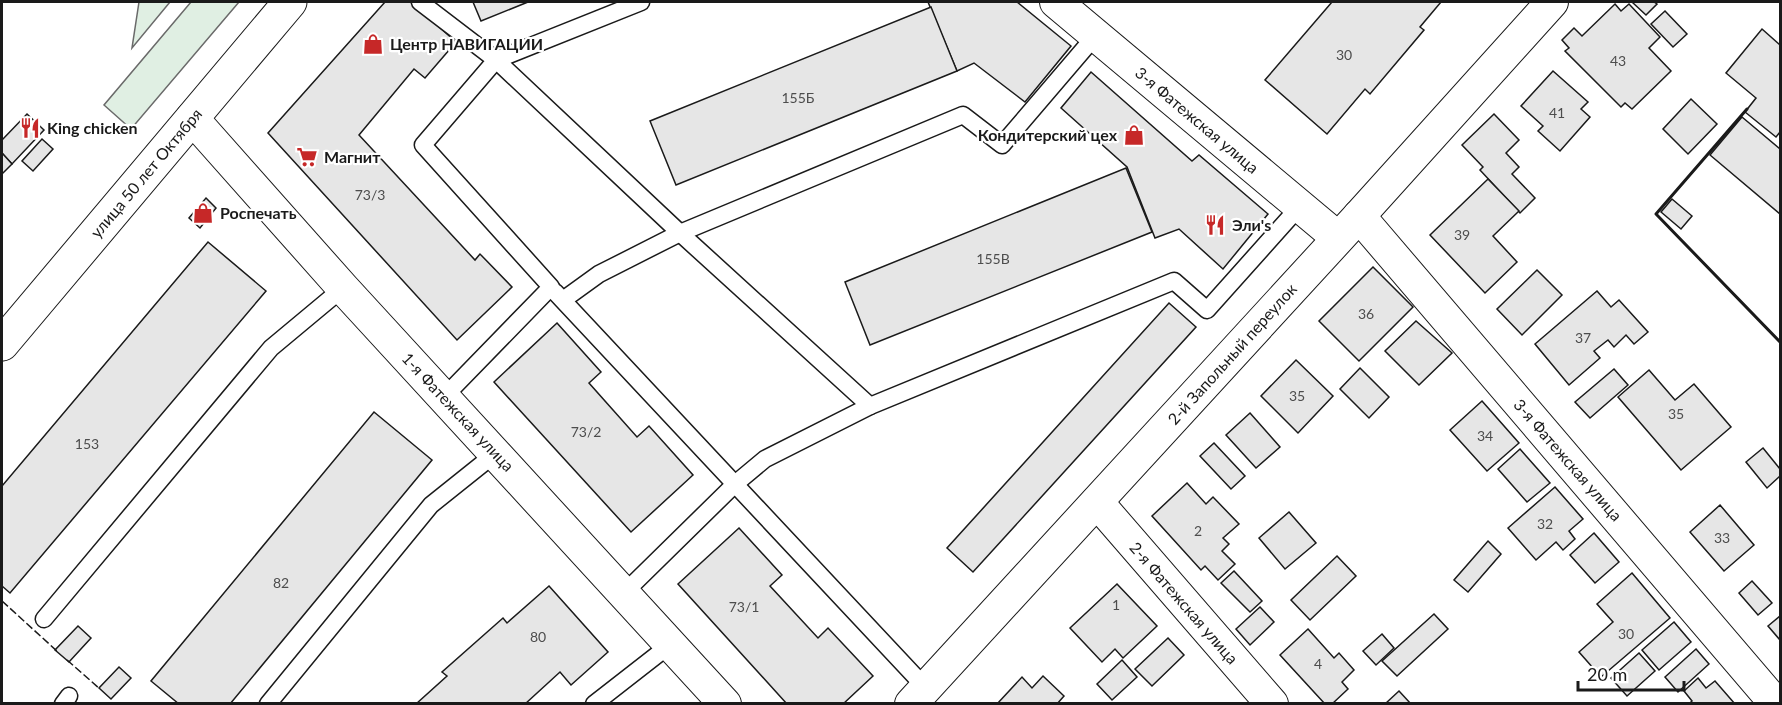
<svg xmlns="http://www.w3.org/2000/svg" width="1782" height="705" viewBox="0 0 1782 705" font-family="Lato,sans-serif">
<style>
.green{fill:#e0efe3;stroke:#6a6a6a;stroke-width:1.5}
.building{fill:#e6e6e6;stroke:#1a1a1a;stroke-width:1.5}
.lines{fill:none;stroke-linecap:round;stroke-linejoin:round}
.lane-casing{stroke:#1a1a1a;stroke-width:19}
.street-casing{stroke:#1a1a1a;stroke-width:34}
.primary-casing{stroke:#1a1a1a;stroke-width:35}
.lane{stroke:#fff;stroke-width:16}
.street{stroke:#fff;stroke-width:32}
.primary{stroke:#fff;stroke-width:33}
.fence{stroke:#1a1a1a;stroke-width:1.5;stroke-dasharray:8 3;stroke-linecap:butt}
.wall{stroke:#1a1a1a;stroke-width:3}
.labels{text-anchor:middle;stroke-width:4.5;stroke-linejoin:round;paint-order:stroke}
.number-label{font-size:14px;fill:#4d4d4d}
.poi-label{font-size:16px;font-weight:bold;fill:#1a1a1a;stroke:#fff;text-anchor:start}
.street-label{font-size:16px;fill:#1a1a1a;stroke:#fff}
</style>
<rect width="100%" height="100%" fill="#fff"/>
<!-- green -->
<g class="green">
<polygon points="139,2 170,2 132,48"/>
<polygon points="191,2 239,2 131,129 104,105"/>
</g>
<!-- building -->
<g class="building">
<polygon points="385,2 411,2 456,42 425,78 414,69 359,135 475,260 480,254 512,287 457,340 268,133"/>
<polygon points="473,2 528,2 481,21"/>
<polygon points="928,2 1017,2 1071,46 1025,102 974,63 957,71"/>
<polygon points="1332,2 1441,2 1420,27 1424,30 1370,94 1365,89 1327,134 1265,80"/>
<polygon points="1632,2 1654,2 1657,4 1646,15"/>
<polygon points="1615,4 1621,11 1629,4 1660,37 1649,48 1671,71 1632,109 1625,103 1621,107 1565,51 1569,48 1562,40 1574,28 1582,36"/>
<polygon points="931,7 957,71 676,185 650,121"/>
<polygon points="1665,11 1687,34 1673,47 1651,24"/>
<polygon points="1762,29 1780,45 1780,132 1776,137 1745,112 1756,98 1726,73"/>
<polygon points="1553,71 1588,102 1581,109 1590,117 1560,151 1538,131 1543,126 1521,106"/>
<polygon points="1091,72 1192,161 1199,155 1268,214 1223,269 1179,229 1155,238 1127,167 1061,108"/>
<polygon points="1691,99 1717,124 1688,154 1663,129"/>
<polygon points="27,114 44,130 12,164 2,153 2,140"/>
<polygon points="1494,114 1519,140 1506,153 1519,167 1512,174 1535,198 1520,213 1480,170 1483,167 1462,145"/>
<polygon points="1742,117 1780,149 1780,214 1710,155"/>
<polygon points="42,139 53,149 33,171 22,161"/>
<polygon points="2,153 12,164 2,174"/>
<polygon points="1126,168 1152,232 870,345 845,282"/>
<polygon points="1488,179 1519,211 1493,236 1517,262 1485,293 1430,235"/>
<polygon points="206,198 216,208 200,228 189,218"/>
<polygon points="1672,199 1692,216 1681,229 1661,212"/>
<polygon points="208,242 266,291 10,593 2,586 2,486"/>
<polygon points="1373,267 1413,307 1359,361 1319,321"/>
<polygon points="1537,270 1562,295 1522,335 1497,309"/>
<polygon points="1597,291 1611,307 1619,300 1648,332 1634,344 1626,335 1614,347 1608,340 1594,351 1600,358 1569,385 1535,344"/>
<polygon points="1169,303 1196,327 973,572 947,548"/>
<polygon points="1416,321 1452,353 1419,385 1385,351"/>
<polygon points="557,323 601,372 589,383 637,437 649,426 693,475 631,532 494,382"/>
<polygon points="1296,360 1333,396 1298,433 1261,396"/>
<polygon points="1360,368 1389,397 1369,418 1340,389"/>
<polygon points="1614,369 1628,385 1590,418 1575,402"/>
<polygon points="1649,370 1675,400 1694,384 1731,427 1681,470 1618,397"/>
<polygon points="1482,401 1519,443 1487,471 1450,430"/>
<polygon points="374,412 432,460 230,704 179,704 151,681"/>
<polygon points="1250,413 1280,447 1256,468 1226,435"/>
<polygon points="1214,443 1245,476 1231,489 1200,456"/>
<polygon points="1763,448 1780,469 1780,476 1767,488 1746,462"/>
<polygon points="1520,449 1550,483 1527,502 1498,469"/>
<polygon points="1187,483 1206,504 1213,497 1239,524 1223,538 1229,544 1222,551 1235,564 1218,580 1205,566 1201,570 1152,516"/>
<polygon points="1555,487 1583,519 1569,531 1575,539 1563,550 1556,542 1536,560 1508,528"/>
<polygon points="1720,505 1754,545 1724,571 1690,532"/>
<polygon points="1289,512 1316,543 1285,569 1259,538"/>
<polygon points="739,528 782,575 770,586 818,638 828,628 873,676 843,704 787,704 678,584"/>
<polygon points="1594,533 1619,562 1595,583 1570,555"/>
<polygon points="1488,541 1501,554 1468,592 1454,580"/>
<polygon points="1337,556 1356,576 1310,620 1291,600"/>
<polygon points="1234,571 1262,601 1250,612 1221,583"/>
<polygon points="1632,573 1670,618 1601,677 1579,652 1613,622 1597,604"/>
<polygon points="1752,581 1772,603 1758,615 1739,593"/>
<polygon points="1117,584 1157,626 1123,658 1115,649 1102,662 1070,628"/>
<polygon points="549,586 608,652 571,685 560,672 525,704 416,704 447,676 442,672 503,618 507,623"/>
<polygon points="1260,607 1274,622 1250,645 1236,629"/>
<polygon points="1434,614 1448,629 1397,676 1382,661"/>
<polygon points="1780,616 1780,640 1768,626"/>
<polygon points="1674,622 1691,642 1659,670 1642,650"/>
<polygon points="78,626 91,638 69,662 55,650"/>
<polygon points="1308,629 1334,658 1339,653 1354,670 1342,682 1348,689 1332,704 1325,704 1280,655"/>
<polygon points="1382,634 1394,648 1376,665 1363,651"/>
<polygon points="1168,638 1184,655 1152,686 1135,669"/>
<polygon points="1696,649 1709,664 1678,692 1665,677"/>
<polygon points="1639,653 1655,671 1627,696 1611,678"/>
<polygon points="1122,660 1137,677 1112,700 1097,684"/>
<polygon points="119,667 131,678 111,699 99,688"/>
<polygon points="1043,676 1064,696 1057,704 997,704 1022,677 1032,688"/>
<polygon points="1698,678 1706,688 1715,681 1735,704 1689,704 1692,701 1684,691"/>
<polygon points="1399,691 1411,704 1385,704"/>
</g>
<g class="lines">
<!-- lane casing -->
<g class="lane-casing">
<g id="lane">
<polyline points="420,2 496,60 423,145 551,287 444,397"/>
<polyline points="641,2 496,60 680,233 870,406 1174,281 1207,310 1300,206"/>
<polyline points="555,292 925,687"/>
<polyline points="563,300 599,274 680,233 963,115 1002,145 1096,35"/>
<polyline points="624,593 735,484 765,459 870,406"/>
<polyline points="44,619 271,348 343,288"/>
<polyline points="63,704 69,696"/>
<polyline points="268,704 431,505 496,453"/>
<polyline points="594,704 671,644"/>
</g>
</g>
<!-- street casing -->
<g class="street-casing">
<g id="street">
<polyline points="1056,2 1338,238"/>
<polyline points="192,118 343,288 725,704"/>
<polyline points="1359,216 1776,704"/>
<polyline points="1097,502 1272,704"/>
<polyline points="911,704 1359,216 1552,2"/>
</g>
</g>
<!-- primary casing -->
<g class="primary-casing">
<polyline id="primary" points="2,344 290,2"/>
</g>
<!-- lane -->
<use href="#lane" class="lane"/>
<!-- street -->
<use href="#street" class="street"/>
<!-- primary -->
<use href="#primary" class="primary"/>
<!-- fence -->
<g class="fence">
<polyline points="2,601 58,652"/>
<polyline points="67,660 100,689"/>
</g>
<!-- wall -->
<polyline class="wall" points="1747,109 1656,214 1780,342"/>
</g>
<!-- icons -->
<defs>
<g id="shop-bare" transform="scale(1.62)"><path d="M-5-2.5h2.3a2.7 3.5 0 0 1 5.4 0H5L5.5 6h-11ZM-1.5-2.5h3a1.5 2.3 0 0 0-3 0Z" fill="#c62828" stroke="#fff" stroke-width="2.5" paint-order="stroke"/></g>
<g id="restaurant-bare" transform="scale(1.62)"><path d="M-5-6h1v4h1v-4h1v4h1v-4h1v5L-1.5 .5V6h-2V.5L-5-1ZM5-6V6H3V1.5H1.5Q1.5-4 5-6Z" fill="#c62828" stroke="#fff" stroke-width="2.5" paint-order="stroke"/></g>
<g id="supermarket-bare" transform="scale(1.62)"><path d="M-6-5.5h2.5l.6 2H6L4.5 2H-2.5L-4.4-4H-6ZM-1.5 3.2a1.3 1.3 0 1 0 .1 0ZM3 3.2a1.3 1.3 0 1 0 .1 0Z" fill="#c62828" stroke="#fff" stroke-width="2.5" paint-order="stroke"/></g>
</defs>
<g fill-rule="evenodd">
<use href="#shop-bare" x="373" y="44"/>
<use href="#restaurant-bare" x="30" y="128"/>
<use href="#shop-bare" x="1134" y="135"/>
<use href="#supermarket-bare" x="307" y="157"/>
<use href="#shop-bare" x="203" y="213"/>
<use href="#restaurant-bare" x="1215" y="225"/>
</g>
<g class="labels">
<!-- number labels -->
<g class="number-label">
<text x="1344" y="60">30</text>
<text x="1618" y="66">43</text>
<text x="798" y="103">155Б</text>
<text x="1557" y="118">41</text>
<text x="370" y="200">73/3</text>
<text x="1462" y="240">39</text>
<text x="993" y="264">155В</text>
<text x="1366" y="319">36</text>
<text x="1583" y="343">37</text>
<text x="1297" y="401">35</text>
<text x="1676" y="419">35</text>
<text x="586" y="437">73/2</text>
<text x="1485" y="441">34</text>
<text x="87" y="449">153</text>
<text x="1545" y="529">32</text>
<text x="1198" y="536">2</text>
<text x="1722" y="543">33</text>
<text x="281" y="588">82</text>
<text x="1116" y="610">1</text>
<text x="744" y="612">73/1</text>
<text x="1626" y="639">30</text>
<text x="538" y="642">80</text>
<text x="1318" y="669">4</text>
</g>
<!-- poi labels -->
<g class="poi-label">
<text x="390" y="50">Центр НАВИГАЦИИ</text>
<text x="47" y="134">King chicken</text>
<text x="1117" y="141" text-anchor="end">Кондитерский цех</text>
<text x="324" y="163">Магнит</text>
<text x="220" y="219">Роспечать</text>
<text x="1232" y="231">Эли's</text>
</g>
<!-- street labels -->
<g class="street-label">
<text transform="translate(1197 120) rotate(40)" y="6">3-я Фатежская улица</text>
<text transform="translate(146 173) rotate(-50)" y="6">улица 50 лет Октября</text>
<text transform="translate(1232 354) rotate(-48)" y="6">2-й Запольный переулок</text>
<text transform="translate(458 412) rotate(47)" y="6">1-я Фатежская улица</text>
<text transform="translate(1568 460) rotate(49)" y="6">3-я Фатежская улица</text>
<text transform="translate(1184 603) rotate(49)" y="6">2-я Фатежская улица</text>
</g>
</g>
<!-- border -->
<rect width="1782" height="705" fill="none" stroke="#1a1a1a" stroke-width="6"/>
<!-- scale -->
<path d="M1578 681v9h106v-9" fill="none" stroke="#1a1a1a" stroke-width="3"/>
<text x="1587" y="681" font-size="18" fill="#1a1a1a" stroke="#ffffff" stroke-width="4.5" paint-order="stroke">20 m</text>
</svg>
